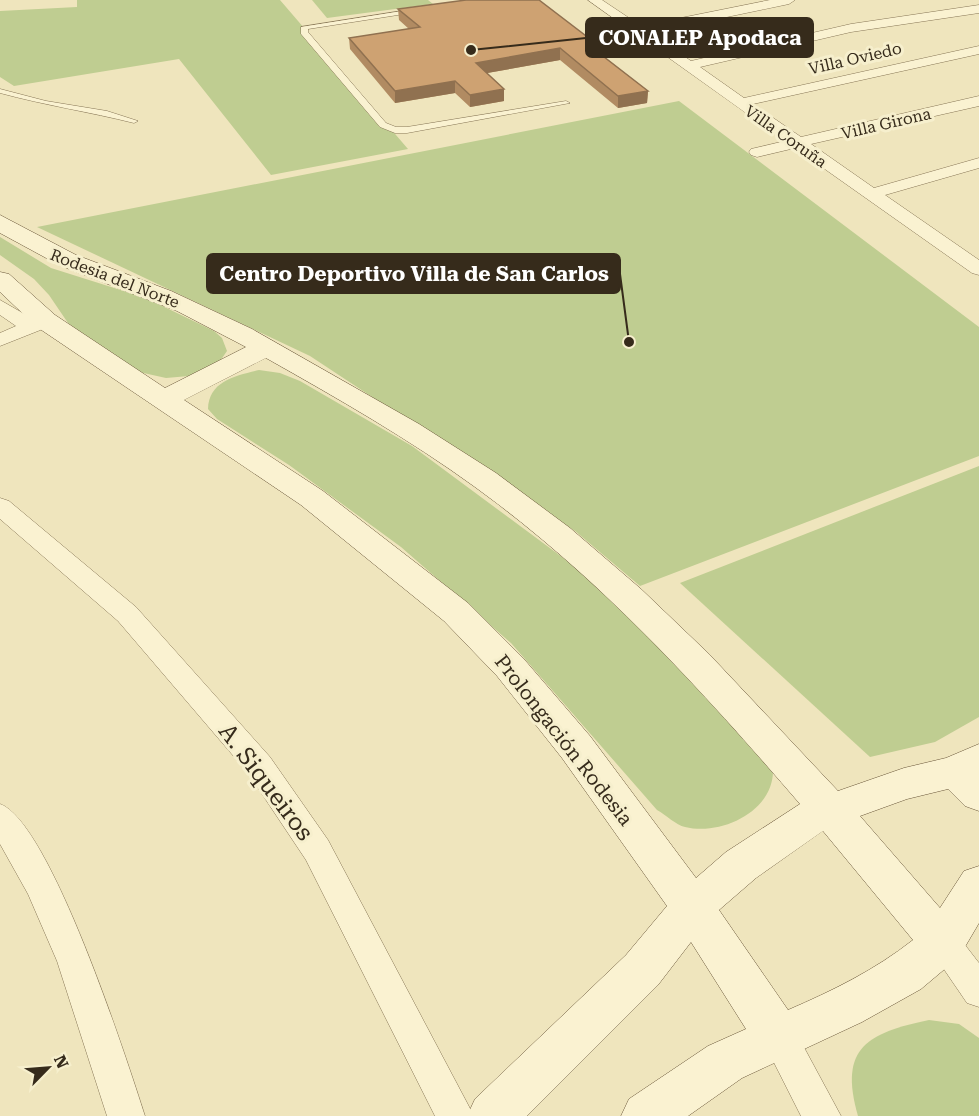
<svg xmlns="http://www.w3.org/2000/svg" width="979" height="1116" viewBox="0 0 979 1116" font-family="'Roboto Serif',serif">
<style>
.green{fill:#bfcd91}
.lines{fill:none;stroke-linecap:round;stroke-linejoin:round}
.lane-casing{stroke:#877656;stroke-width:1}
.street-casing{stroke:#877656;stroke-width:1}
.secondary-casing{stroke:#695639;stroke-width:1}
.lane{fill:#faf2d1;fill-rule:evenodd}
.street{fill:#faf2d1;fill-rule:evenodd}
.secondary{fill:#faf2d1;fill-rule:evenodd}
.wall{fill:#b18b62}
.shaded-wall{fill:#907150}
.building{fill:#cea272;stroke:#907150;stroke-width:1.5}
.labels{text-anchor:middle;stroke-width:6;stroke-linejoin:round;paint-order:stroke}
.far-street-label{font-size:16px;fill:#362b1b;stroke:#f6efcd}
.street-label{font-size:20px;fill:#362b1b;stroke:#f6efcd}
.near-street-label{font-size:24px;fill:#362b1b;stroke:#f6efcd}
.leader{fill:none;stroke:#362b1b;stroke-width:2}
.callout-dot{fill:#362b1b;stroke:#f6efcd;stroke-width:2}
.callout{fill:#362b1b;stroke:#362b1b;stroke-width:2}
.callout-label{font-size:21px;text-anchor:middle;font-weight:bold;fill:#fff}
</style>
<rect width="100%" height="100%" fill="#efe5bd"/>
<!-- green -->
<g class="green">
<polygon points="77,0 280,0 408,149 271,175 179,59 14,86 0,77 0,11 77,7"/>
<polygon points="312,0 428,0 433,4 327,18"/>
<polygon points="679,101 979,327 979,456 640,586 575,531 310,356 37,227"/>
<polygon points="0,237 51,268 146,298 214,331 222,338 227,351 220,361 189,376 166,378 139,372 99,348 68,323 49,295 34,279 0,255"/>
<path d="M259,370L280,373L300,381L412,446L593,580L758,742C762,750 773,762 773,771C773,811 722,836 685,827C676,825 666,815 657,810L511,643L401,547L289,465L217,419L208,409C209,381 235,376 259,370Z"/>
<polygon points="979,466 979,717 935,742 870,757 680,583"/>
<path d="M929,1020L959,1024L979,1038V1116H858C838,1047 868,1033 929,1020Z"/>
</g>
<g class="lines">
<!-- lane casing -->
<g class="lane-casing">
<g id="lane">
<polygon points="415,9 417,12 308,29 308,32 386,123 396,127 407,127 566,101 570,103 407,133 395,133 380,127 301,34 301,27"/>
<path d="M0,89L46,101L107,111L138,121L134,123C90,112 44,105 0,93Z"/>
</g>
</g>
<!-- street casing -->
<g class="street-casing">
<g id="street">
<polygon points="588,0 602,0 641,26 770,0 795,0 789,4 650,33 691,61 851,24 979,5 979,13 851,32 700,67 744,98 979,46 979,54 753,104 801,137 979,96 979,106 811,144 874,188 979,158 979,168 885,195 979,260 979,275 972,273 795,148 757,157 751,155 749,152 751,149 785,141"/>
<polygon points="0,300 33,319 46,315 53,317 56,321 53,325 0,346 0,333 16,326 0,315"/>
<polygon points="0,498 9,501 136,607 270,757 328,840 474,1116 435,1116 306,860 248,773 118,621 0,519"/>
<path d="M0,804C50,821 127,1060 145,1116H107L57,961L28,894L0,844Z"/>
<polygon points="943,928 955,932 979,963 979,1007 967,1003 926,943 931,932"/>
<polygon points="780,1022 793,1027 841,1116 801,1116 762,1039 767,1027"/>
</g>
</g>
<!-- secondary casing -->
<g class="secondary-casing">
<path id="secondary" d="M0,215L76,255L171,291L252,329L419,424L496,473L570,528L641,589L709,654L838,791L904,768L946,758L979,744V811L965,806L948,789L907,799L860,816L940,908L964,871L979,866V923L959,957L921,989L862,1022L742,1078L688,1116H621L629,1099L708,1046L746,1029L691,942L658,985L527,1116H467L475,1099L626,955L667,906L562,758L497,676L444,621L301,505L37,327L0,292V272L9,274L55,315L165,388L246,347L177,311L59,265L0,233ZM266,358C337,398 409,439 475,487C598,576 701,689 800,804L726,852L696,878L590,736L523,658L468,603L323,491L184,400ZM823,831L913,940C875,970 832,991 788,1010L719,910L756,878Z"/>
</g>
<!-- lane -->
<use href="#lane" class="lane"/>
<!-- street -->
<use href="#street" class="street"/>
<!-- secondary -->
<use href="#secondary" class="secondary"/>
</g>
<!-- wall -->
<polygon class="wall" points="398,9 607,59 648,91 647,103 618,108 560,60 487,73 504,101 470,107 455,93 395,103 350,49 349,38 409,29 399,20"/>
<!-- shaded-wall -->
<g class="shaded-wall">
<polygon points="560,48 560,60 476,75 476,63"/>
<polygon points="607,52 606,64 599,53"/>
<polygon points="455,81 455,93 395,103 395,91"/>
<polygon points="504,89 504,101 470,107 470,95"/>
<polygon points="648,91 647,103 618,108 618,96"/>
</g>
<!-- building -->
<polygon class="building" points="466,0 539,0 607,52 599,53 648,91 618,96 560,48 476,63 504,89 470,95 455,81 395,91 349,38 420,27 398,9"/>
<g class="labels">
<!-- far-street labels -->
<g class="far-street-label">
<text transform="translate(855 58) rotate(-13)" y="6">Villa Oviedo</text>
<text transform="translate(886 123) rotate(-13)" y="6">Villa Girona</text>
<text transform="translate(786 136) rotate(35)" y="6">Villa Coruña</text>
<text transform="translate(115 278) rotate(21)" y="6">Rodesia del Norte</text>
</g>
<!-- street labels -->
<g class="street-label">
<text transform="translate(564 740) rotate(52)" y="7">Prolongación Rodesia</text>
</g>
<!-- near-street labels -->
<g class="near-street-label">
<text transform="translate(266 782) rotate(53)" y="8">A. Siqueiros</text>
</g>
</g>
<!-- callouts -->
<path class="leader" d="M471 50L586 38M629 342L620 274"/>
<g class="callout-dot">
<circle cx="471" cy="50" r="6"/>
<circle cx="629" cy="342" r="6"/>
</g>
<g class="callout">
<rect x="586" y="18" width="227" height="39" rx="6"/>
<rect x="207" y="254" width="413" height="39" rx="6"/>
</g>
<g class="callout-label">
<text x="700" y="45">CONALEP Apodaca</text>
<text x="414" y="281">Centro Deportivo Villa de San Carlos</text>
</g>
<!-- north arrow -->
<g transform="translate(48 1068) rotate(65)" stroke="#f6efcd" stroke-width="4.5" paint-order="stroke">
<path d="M0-4.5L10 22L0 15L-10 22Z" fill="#362b1b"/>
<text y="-9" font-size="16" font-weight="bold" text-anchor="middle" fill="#362b1b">N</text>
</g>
</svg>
